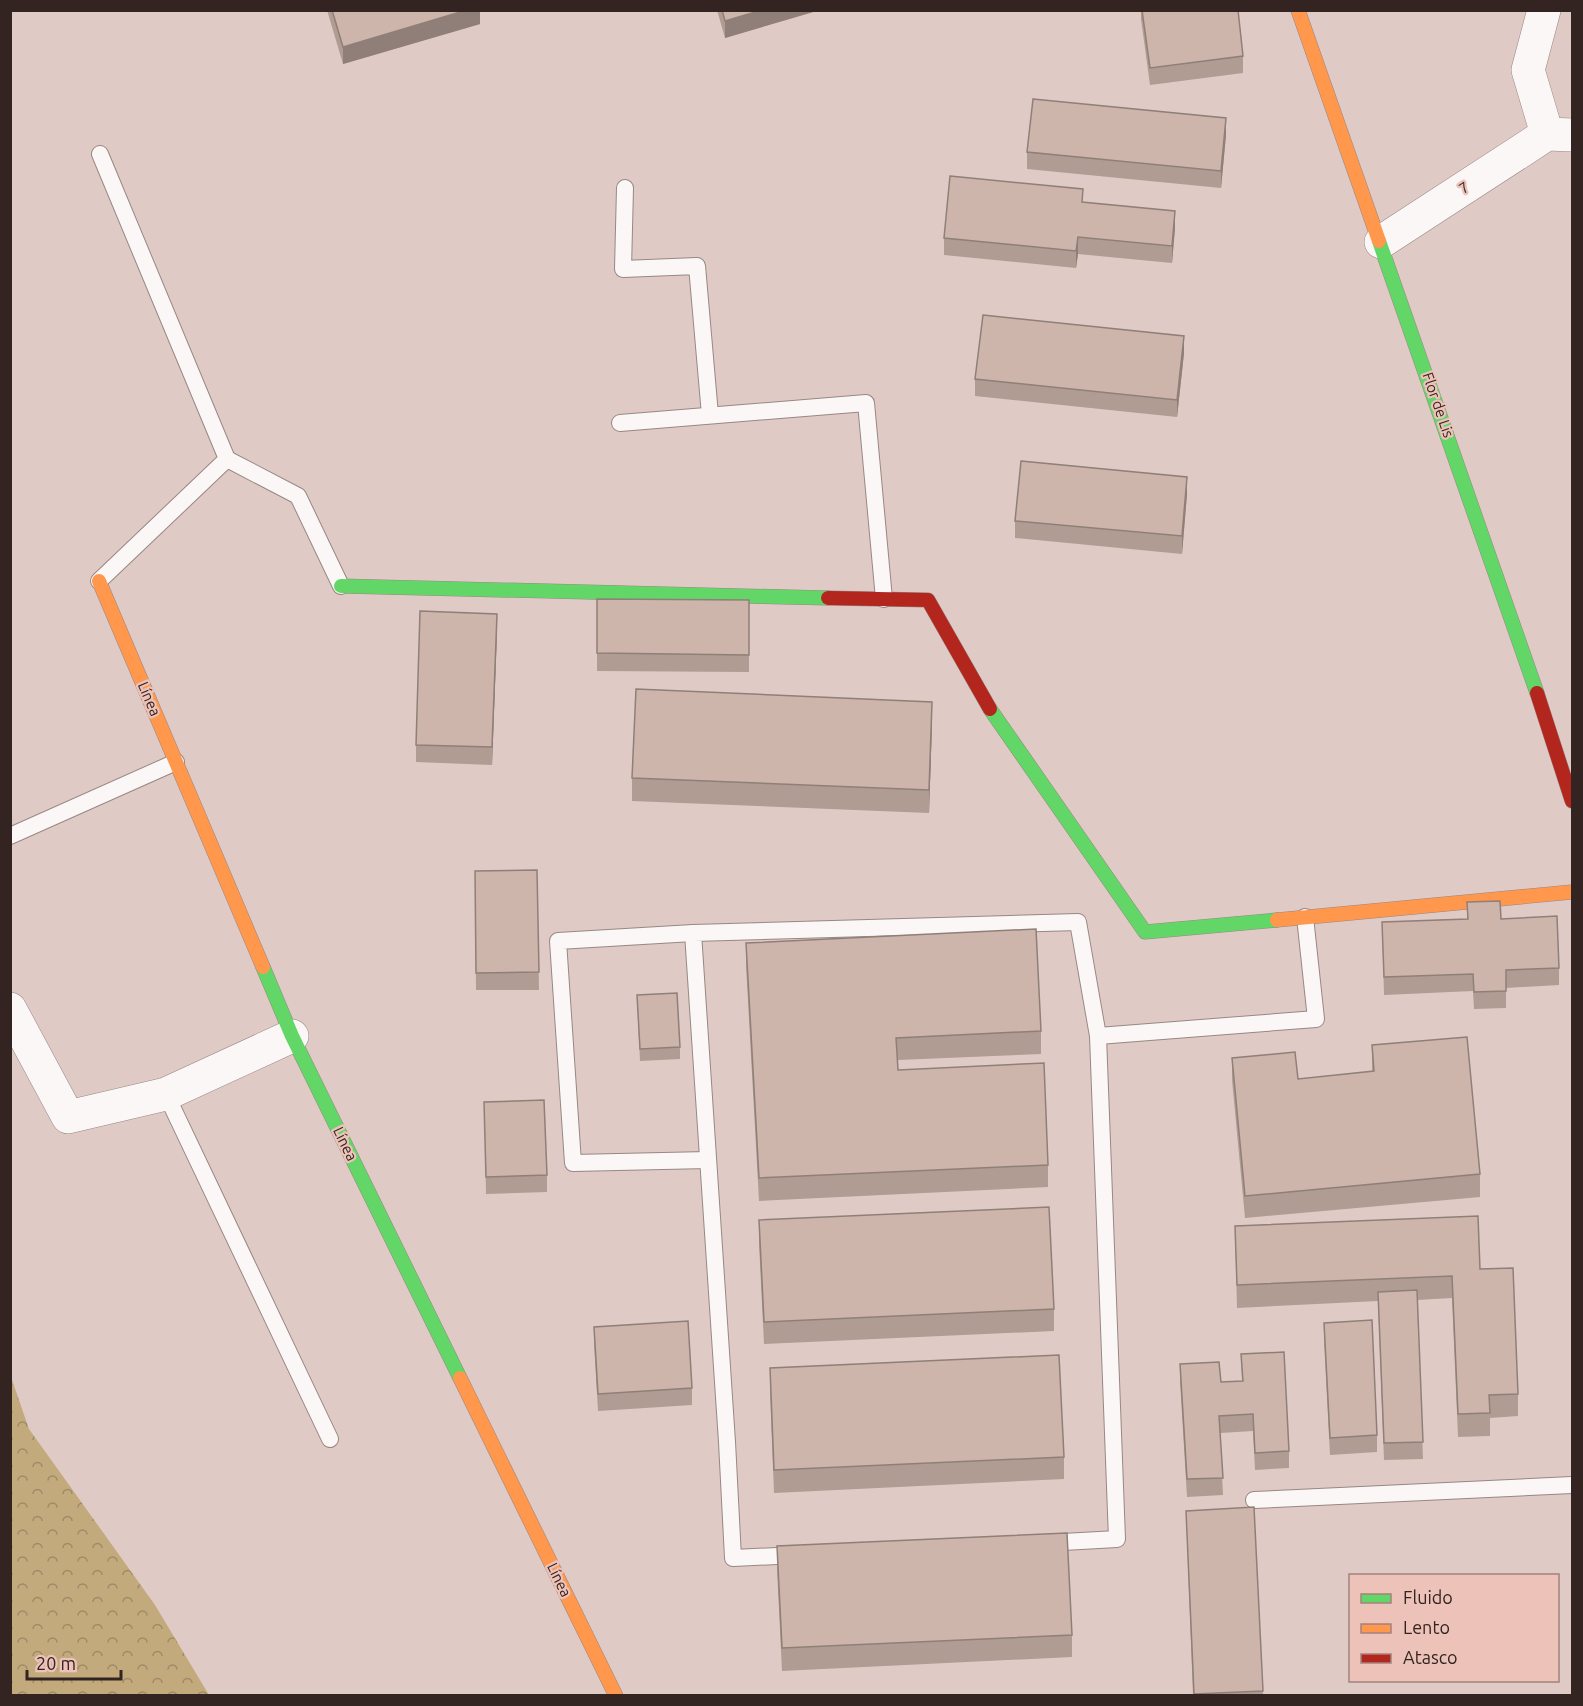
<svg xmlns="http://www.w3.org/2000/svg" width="1583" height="1706" viewBox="0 0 1583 1706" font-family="Ubuntu,sans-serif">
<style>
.forest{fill:url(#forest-crowns)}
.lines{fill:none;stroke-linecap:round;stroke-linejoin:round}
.lane-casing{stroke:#988784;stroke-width:18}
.street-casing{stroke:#988784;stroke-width:34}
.fast-casing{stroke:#988784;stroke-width:15}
.slow-casing{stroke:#988784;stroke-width:15}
.jam-casing{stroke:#988784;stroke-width:15}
.lane{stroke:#faf7f6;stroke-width:16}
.street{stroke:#faf7f6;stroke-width:33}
.fast{stroke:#63d668;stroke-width:14}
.slow{stroke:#ff974d;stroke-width:14}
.jam{stroke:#b3261e;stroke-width:14}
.wall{fill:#b09c93}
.shaded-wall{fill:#907f78}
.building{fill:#cdb5ab;stroke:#907f78;stroke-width:1.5}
.labels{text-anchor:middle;stroke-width:4.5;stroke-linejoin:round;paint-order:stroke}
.street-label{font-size:15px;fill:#342421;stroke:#ecc2b9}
</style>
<defs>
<pattern id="forest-crowns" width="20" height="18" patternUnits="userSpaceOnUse" patternTransform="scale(1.5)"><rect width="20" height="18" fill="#c2aa7d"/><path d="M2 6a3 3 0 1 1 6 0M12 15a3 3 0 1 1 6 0" fill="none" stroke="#9e8a66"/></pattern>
</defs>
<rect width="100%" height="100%" fill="#e0cac5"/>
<!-- forest -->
<polygon class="forest" points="11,1377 29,1429 155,1605 209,1695 11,1695"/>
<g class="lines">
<!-- lane casing -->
<g class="lane-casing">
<g id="lane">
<polyline points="625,188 623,269 697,266 710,415"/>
<polyline points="620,423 866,403 884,599"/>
<polyline points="227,459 298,496 341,586"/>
<polyline points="99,581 227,459 100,154"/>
<polyline points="10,836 176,762"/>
<polyline points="693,933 558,941 573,1163 708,1160"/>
<polyline points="166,1094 330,1439"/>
<polyline points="1254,1500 1572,1485"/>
<polyline points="1045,1543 1117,1539 1098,1036"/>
<polyline points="798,1555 733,1558 727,1442 693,933 1078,922 1098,1036 1316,1019 1305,917"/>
</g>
</g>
<!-- street casing -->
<g class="street-casing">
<g id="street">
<polyline points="1544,10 1528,70 1547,134"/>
<polyline points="1381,242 1547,134 1572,135"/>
<polyline points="10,1009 68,1117 166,1094 292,1036"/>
</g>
</g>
<!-- fast casing -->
<g class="fast-casing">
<g id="fast">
<polyline points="1379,241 1537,693"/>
<polyline points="341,586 828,598"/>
<polyline points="990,709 1145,932 1277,920"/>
<polyline points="263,967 292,1036 460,1378"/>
</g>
</g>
<!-- slow casing -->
<g class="slow-casing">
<g id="slow">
<polyline points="1298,10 1379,241"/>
<polyline points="99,581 263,967"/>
<polyline points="1277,920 1572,892"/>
<polyline points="460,1378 616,1696"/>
</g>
</g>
<!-- jam casing -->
<g class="jam-casing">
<g id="jam">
<polyline points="828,598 928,600 990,709"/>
<polyline points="1537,693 1572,801"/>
</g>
</g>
<!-- lane -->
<use href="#lane" class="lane"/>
<!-- street -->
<use href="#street" class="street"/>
<!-- fast -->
<use href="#fast" class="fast"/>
<!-- slow -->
<use href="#slow" class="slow"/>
<!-- jam -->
<use href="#jam" class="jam"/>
</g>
<!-- wall -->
<g class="wall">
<polygon points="327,10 480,10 480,24 343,64"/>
<polygon points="717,10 820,10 725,38"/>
<polygon points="1141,10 1238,10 1243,56 1243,73 1150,85 1141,19"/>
<polygon points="1226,135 1221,188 1027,169 1027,152"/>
<polygon points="1083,202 1175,228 1172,263 1078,254 1076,268 944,255 944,238"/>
<polygon points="1184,353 1177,417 975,396 975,379"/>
<polygon points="1187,494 1182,554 1015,538 1015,521"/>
<polygon points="597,599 749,600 749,672 597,671"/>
<polygon points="497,631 492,765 416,762 416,745"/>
<polygon points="932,724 929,813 632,801 632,778"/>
<polygon points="537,870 539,990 476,990 475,871"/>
<polygon points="1467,902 1501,919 1559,968 1559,985 1506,988 1506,1008 1474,1009 1473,991 1384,995 1382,922 1467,919"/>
<polygon points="746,943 1041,1031 1041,1054 898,1060 898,1070 1048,1165 1048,1187 759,1201 746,965"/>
<polygon points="637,995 680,1047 680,1059 640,1061"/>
<polygon points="1372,1045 1480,1174 1480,1197 1245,1218 1232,1080 1232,1058 1298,1079 1372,1072"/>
<polygon points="484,1102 547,1175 547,1192 486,1194"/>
<polygon points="759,1220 1054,1309 1054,1331 764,1344 759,1243"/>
<polygon points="1235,1226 1480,1269 1518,1394 1518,1416 1490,1418 1490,1436 1458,1437 1452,1298 1417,1300 1423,1459 1384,1460 1378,1301 1237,1308"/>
<polygon points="1324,1323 1377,1435 1377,1452 1330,1455 1324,1340"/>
<polygon points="594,1327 692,1388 692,1405 598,1411 594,1344"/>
<polygon points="1241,1354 1289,1451 1289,1468 1255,1470 1253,1431 1220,1433 1223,1495 1187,1497 1180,1381 1180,1364 1221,1382 1242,1381"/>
<polygon points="770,1368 1064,1457 1064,1479 774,1493 770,1391"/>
<polygon points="1254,1507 1263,1695 1193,1695 1186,1511"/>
<polygon points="777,1546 1072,1635 1072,1657 782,1671 777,1569"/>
</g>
<!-- shaded-wall -->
<g class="shaded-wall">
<polygon points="467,10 480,10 480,24 343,64 343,47"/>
<polygon points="762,10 820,10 725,38 725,21"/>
<polygon points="1226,118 1226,135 1221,188 1221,171"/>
<polygon points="1175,211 1175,228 1172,263 1172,246"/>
<polygon points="1078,237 1078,254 1076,268 1076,251"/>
<polygon points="1184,336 1184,353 1177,417 1177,400"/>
<polygon points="1187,477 1187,494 1182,554 1182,536"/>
<polygon points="497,614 497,631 492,765 492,747"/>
<polygon points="932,702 932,724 929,813 929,790"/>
</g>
<!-- building -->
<g class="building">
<polygon points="332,10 467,10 343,47"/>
<polygon points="722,10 762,10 725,21"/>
<polygon points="1142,10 1238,10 1243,56 1150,68"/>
<polygon points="1033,99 1226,118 1221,171 1027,152"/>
<polygon points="950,176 1083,189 1082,202 1175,211 1172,246 1078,237 1076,251 944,238"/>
<polygon points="983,315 1184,336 1177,400 975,379"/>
<polygon points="1021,461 1187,477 1182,536 1015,521"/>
<polygon points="597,599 749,600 749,655 597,653"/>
<polygon points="420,611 497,614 492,747 416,745"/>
<polygon points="636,689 932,702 929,790 632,778"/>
<polygon points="537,870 539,972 476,973 475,871"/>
<polygon points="1500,901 1501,919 1557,916 1559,968 1506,970 1506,991 1474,992 1473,974 1384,977 1382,922 1468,919 1467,902"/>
<polygon points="1036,929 1041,1031 896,1038 898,1070 1044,1063 1048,1165 759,1178 746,943"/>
<polygon points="677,993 680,1047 640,1049 637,995"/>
<polygon points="1467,1037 1480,1174 1245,1196 1232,1058 1295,1052 1298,1079 1374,1071 1372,1045"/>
<polygon points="544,1100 547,1175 486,1177 484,1102"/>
<polygon points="1049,1207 1054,1309 764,1322 759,1220"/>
<polygon points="1478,1216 1480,1269 1513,1268 1518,1394 1489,1395 1490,1413 1458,1414 1452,1276 1237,1285 1235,1226"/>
<polygon points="1417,1290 1423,1442 1384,1443 1378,1292"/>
<polygon points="1372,1320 1377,1435 1330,1438 1324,1323"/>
<polygon points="688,1321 692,1388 598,1394 594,1327"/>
<polygon points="1284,1352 1289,1451 1255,1453 1253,1414 1219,1416 1223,1478 1187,1479 1180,1364 1219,1362 1221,1382 1243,1381 1241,1354"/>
<polygon points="1059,1355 1064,1457 774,1470 770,1368"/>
<polygon points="1254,1507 1263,1691 1194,1694 1186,1511"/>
<polygon points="1067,1533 1072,1635 782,1648 777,1546"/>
</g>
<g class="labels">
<!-- street labels -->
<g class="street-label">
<text transform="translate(1464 188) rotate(-33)" y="5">7</text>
<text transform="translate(1438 405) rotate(71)" y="5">Flor de Lis</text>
<text transform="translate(149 699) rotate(67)" y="5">Línea</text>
<text transform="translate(345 1144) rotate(64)" y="5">Línea</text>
<text transform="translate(559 1580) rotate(64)" y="5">Línea</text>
</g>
</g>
<!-- border -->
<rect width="1583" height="1706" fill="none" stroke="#342421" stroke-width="24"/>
<!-- legend -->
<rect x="1349" y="1574" width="210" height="108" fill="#ecc2b9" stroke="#a2837c" stroke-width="1.5"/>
<rect x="1361" y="1594" width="30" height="9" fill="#63d668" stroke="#a2837c" stroke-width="1.5"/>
<text x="1403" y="1604" font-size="18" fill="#342421">Fluido</text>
<rect x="1361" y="1624" width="30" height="9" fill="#ff974d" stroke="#a2837c" stroke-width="1.5"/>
<text x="1403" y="1634" font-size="18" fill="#342421">Lento</text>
<rect x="1361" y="1654" width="30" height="9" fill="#b3261e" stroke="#a2837c" stroke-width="1.5"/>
<text x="1403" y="1664" font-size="18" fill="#342421">Atasco</text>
<!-- scale -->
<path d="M27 1670v9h94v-9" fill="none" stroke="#342421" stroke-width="3"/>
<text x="36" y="1670" font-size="18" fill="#342421" stroke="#ecc2b9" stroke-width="4.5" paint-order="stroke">20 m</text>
</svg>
